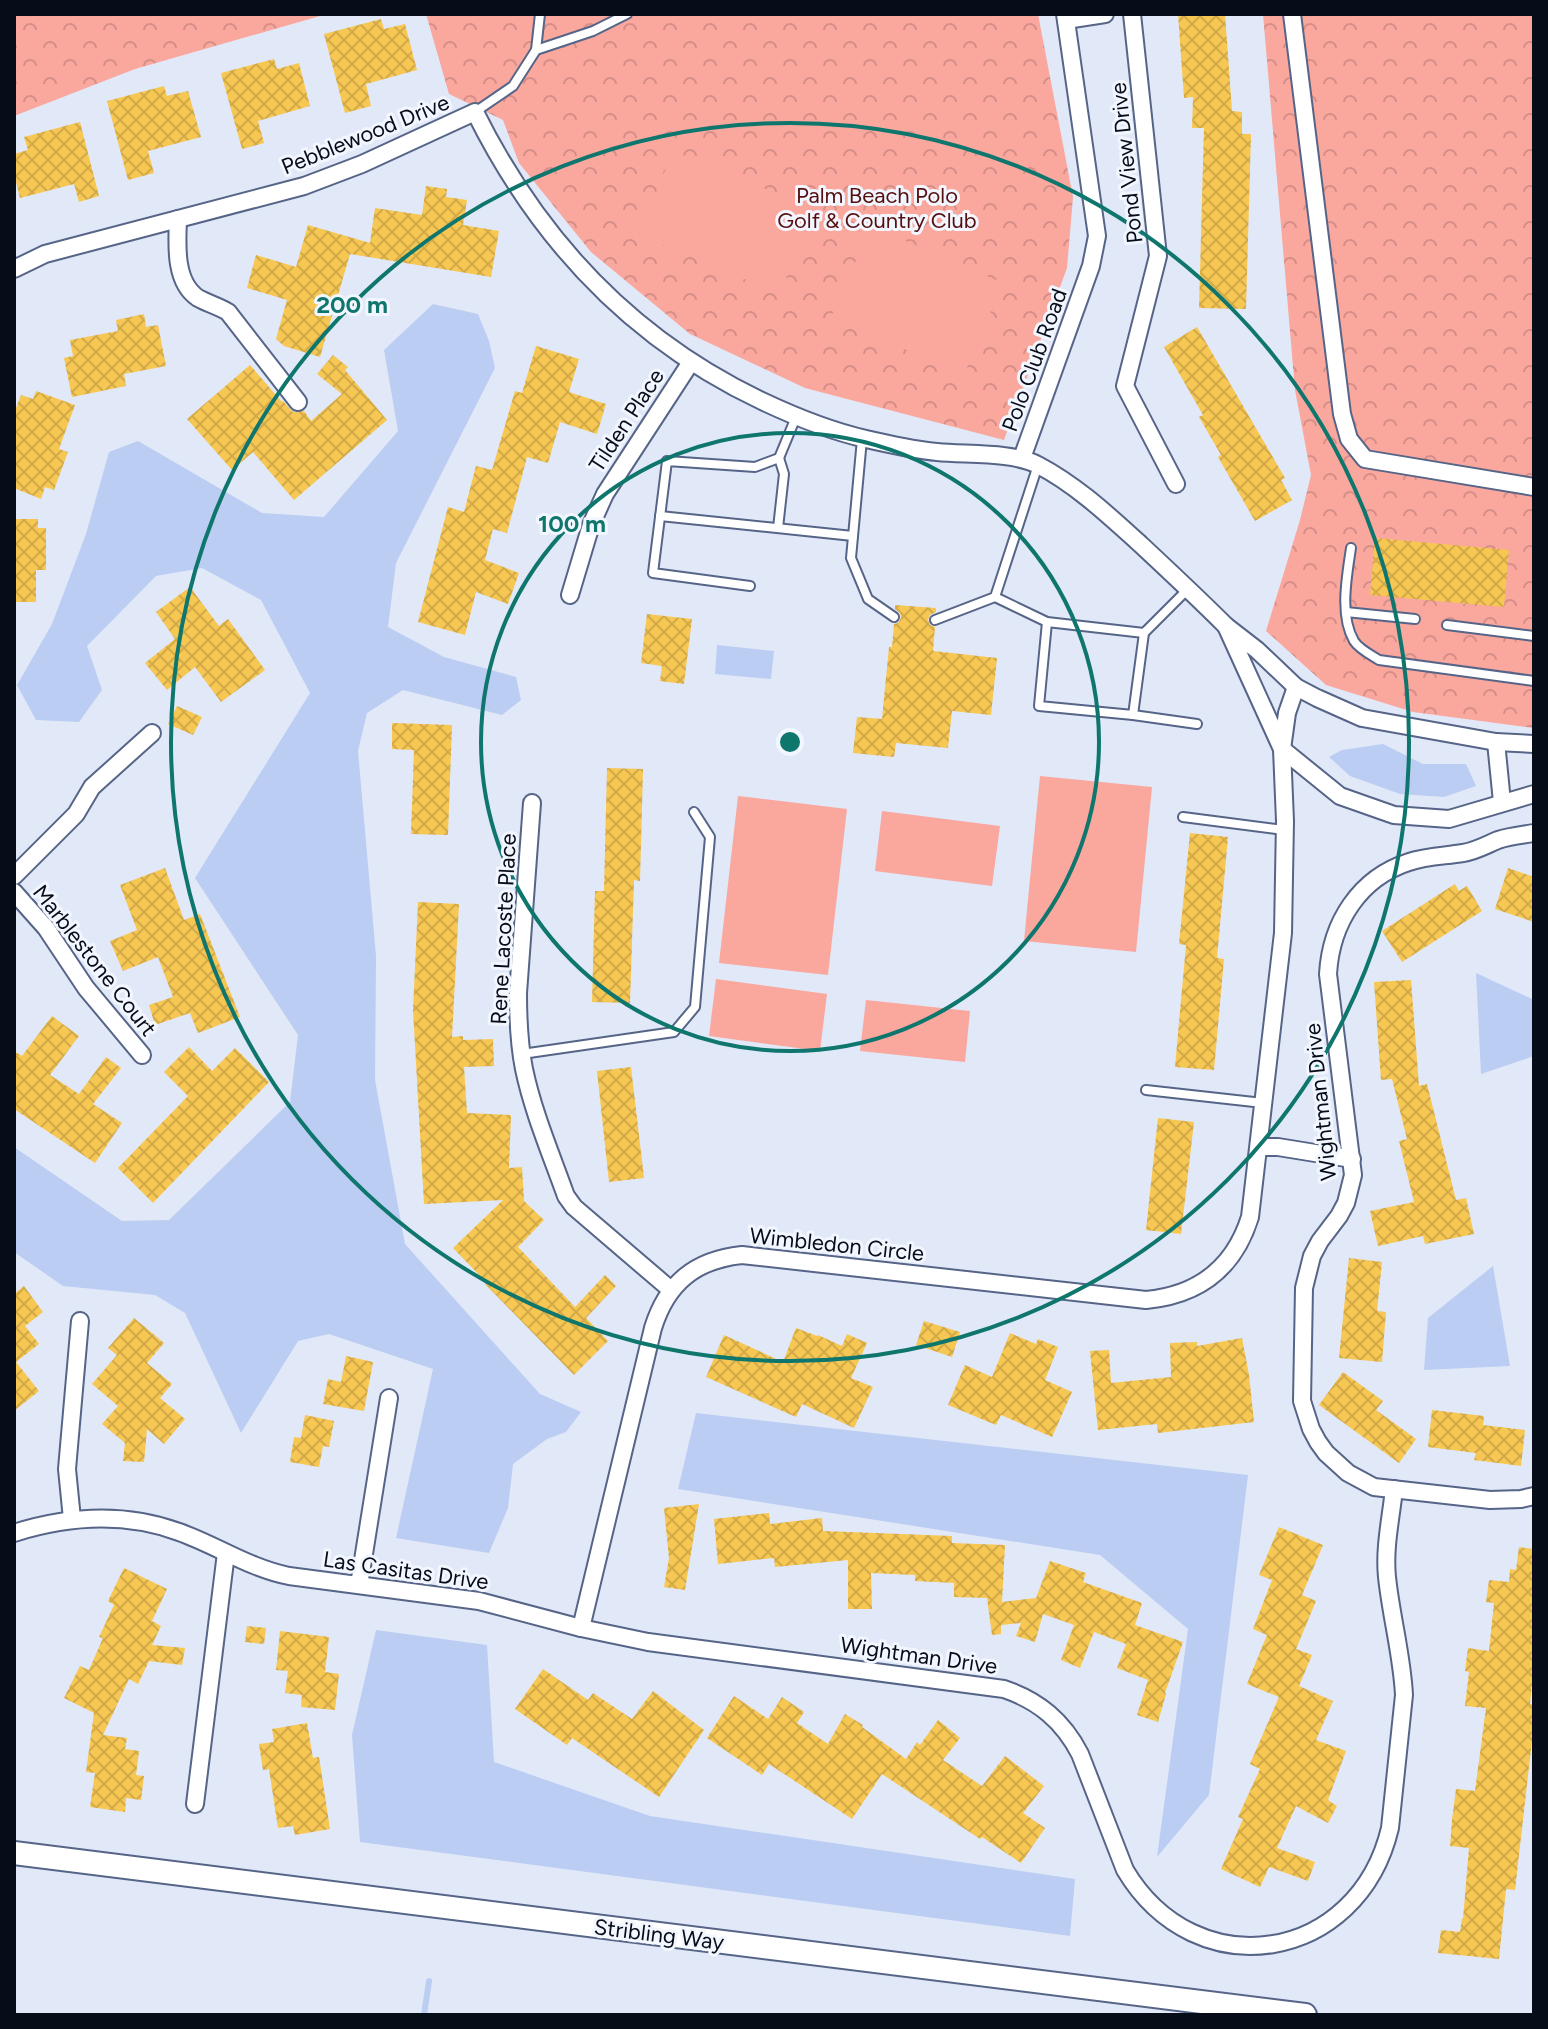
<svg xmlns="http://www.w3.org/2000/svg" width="1548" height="2029" viewBox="0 0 1548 2029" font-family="Figtree,sans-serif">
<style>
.park{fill:url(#park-crowns)}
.garden{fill:#faa79e}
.water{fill:#bccdf3}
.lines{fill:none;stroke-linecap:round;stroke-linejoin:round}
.stream{stroke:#bccdf3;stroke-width:6}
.building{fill:url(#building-cross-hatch)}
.lane-casing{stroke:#566587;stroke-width:12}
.street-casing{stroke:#566587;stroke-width:20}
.secondary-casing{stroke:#566587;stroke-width:26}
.lane{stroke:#fff;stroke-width:8}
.street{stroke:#fff;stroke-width:16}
.secondary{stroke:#fff;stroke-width:22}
.ring{fill:none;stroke:#0f766e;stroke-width:4}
.labels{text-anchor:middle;stroke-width:6;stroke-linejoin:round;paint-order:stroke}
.street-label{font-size:22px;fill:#070c19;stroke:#f2f6fe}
.park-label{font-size:22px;fill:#560f0f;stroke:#f2f6fe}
.centre{fill:#0f766e;stroke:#f2f6fe;stroke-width:4}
.ring-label{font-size:24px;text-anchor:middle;font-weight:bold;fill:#0f766e;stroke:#f2f6fe;stroke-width:6;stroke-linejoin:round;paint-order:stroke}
</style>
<defs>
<pattern id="park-crowns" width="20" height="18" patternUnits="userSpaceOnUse" patternTransform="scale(2)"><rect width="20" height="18" fill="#faa79e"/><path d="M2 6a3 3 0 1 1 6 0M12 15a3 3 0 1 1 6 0" fill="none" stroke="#d58f88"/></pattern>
<pattern id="building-cross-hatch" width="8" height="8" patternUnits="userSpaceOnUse" patternTransform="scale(2)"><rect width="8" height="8" fill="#f7c753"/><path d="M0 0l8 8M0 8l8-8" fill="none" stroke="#d2aa48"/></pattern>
</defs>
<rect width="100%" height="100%" fill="#e1e8f8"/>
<!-- park -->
<g class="park">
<polygon points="14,14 327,14 135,69 14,116"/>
<polygon points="426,14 1038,14 1073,197 1067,268 1004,440 805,388 690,334 591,252 519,163 503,120 449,94"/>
<polygon points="1263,14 1534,14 1534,728 1413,712 1326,685 1266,631 1300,520 1311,475 1295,390"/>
</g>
<!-- garden -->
<g class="garden">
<polygon points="673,151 814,209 780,294 639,235"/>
<polygon points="871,226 1003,283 964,375 831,317"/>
<polygon points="1040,776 1152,787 1136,952 1024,941"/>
<polygon points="738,796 847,809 828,975 719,963"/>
<polygon points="882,811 1000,826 992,886 875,871"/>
<polygon points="716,979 827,994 820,1051 709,1036"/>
<polygon points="866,1000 970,1011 965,1062 860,1051"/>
</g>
<!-- water -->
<g class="water">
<polygon points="433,304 478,314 489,341 495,368 396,563 388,627 444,657 516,677 521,700 502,715 403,690 367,713 358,751 376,956 375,1080 405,1244 540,1394 581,1412 566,1432 547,1439 513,1464 508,1508 489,1553 396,1538 433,1369 329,1334 298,1341 241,1433 185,1313 155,1295 63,1286 14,1252 14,1147 122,1221 169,1220 290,1102 298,1035 195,878 310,693 261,600 202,568 156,576 87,646 102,690 79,722 36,720 17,685 52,624 86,534 109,452 138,441 262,513 324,517 398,431 384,350"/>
<polygon points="717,645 774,651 771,679 715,674"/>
<polygon points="1383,744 1423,764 1466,764 1476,786 1444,797 1400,794 1350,776 1329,757 1342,750"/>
<polygon points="1476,973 1534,1000 1534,1056 1481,1074"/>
<polygon points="1493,1266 1510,1366 1424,1370 1428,1318"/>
<polygon points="696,1413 1248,1475 1209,1795 1157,1857 1188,1629 1100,1555 678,1489"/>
<polygon points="376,1630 487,1645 494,1762 650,1816 1075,1879 1070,1936 360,1842 352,1735"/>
</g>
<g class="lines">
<!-- stream -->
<polyline class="stream" points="424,2015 429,1981"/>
</g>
<!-- building -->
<g class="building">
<polygon points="1178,14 1225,14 1232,111 1242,112 1242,134 1251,134 1246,309 1199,308 1204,128 1192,128 1193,97 1184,98"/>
<polygon points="381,19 384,29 405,24 417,70 366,84 371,106 345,113 324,34"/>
<polygon points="274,59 277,69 299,63 310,106 258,121 264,143 242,149 221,73"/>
<polygon points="164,86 167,96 188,91 201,137 148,151 154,173 128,180 107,101"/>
<polygon points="80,122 99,196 79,202 74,184 20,198 14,174 14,154 28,150 24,137"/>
<polygon points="426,186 447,189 446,197 467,200 463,225 499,231 491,277 350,254 320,357 284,346 276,339 287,300 247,288 256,255 296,267 308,225 370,243 375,208 422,215"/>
<polygon points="144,314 146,327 158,325 166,366 124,374 126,386 72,397 64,358 73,356 70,340 118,331 116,320"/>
<polygon points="1197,327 1285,478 1281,480 1292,500 1255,521 1218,457 1221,455 1199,417 1203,415 1164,347"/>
<polygon points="536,346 579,359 569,392 606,404 597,434 560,422 548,463 527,457 507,533 493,529 485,560 519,573 508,604 476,592 465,635 418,622 448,507 464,512 476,466 492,470 515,391 522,393"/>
<polygon points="333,355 348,367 345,370 387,420 294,500 253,452 232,470 187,419 250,365 282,402 283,401 293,412 304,411 311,421 342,394 317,374"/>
<polygon points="36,391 75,405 59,449 68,452 54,490 45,487 41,499 14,488 14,413 21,395 33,399"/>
<polygon points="14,519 38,519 38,528 46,528 46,570 36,570 36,602 14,602"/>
<polygon points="1375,538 1509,550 1504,607 1370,595"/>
<polygon points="190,587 219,626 228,619 265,670 221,702 195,667 167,690 145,663 175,639 156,612"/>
<polygon points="895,605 936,608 936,612 930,615 928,620 930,625 935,627 933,651 997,658 991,715 952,711 948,748 896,743 894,757 853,753 857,717 882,719 889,647 892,647 894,624 898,623 901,618 900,613 895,609"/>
<polygon points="647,614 692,619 684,684 660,681 662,666 641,663"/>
<polygon points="177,706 202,717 193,735 168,724"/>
<polygon points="392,723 452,725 448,835 411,834 414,750 392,749"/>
<polygon points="607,768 643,769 640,881 634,880 630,1003 592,1002 595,891 604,891"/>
<polygon points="1190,833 1228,837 1217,958 1224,959 1214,1070 1175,1067 1186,945 1179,944"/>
<polygon points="165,868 184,920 200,914 240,1017 198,1033 190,1013 155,1025 149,1005 173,997 158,957 123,971 110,941 137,930 120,885"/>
<polygon points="1508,868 1534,877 1534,922 1495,909"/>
<polygon points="1455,884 1459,891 1467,886 1482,911 1402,962 1382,931"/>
<polygon points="418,902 459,904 452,1037 463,1036 463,1040 493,1039 494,1066 464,1067 467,1113 511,1115 509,1168 522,1167 524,1201 544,1220 518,1247 575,1307 605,1275 616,1286 586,1318 608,1341 574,1375 485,1284 486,1282 453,1248 503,1200 424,1204 413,1010"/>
<polygon points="1411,980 1419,1086 1427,1084 1456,1200 1466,1198 1474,1234 1425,1244 1423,1236 1378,1246 1370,1211 1414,1202 1399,1141 1407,1139 1392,1079 1381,1080 1374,982"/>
<polygon points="52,1016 79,1036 50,1075 79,1094 106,1057 121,1068 93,1104 122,1123 95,1163 14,1109 14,1051 22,1056"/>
<polygon points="189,1047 212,1071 235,1048 269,1082 153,1203 118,1168 188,1096 164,1072"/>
<polygon points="631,1067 644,1178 609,1182 597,1071"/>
<polygon points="1158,1118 1194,1122 1181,1234 1146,1230"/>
<polygon points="1349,1258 1382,1262 1377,1311 1386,1312 1382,1362 1339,1358"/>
<polygon points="24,1286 43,1312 25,1326 39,1344 16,1362 39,1391 14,1411 14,1294"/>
<polygon points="134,1318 164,1343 147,1363 172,1384 160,1398 185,1419 164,1444 147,1429 144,1462 123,1461 125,1443 102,1424 118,1406 92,1384 117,1355 108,1348"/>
<polygon points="924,1321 960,1332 952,1357 916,1345"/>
<polygon points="796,1328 817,1336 818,1335 842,1346 847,1334 867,1343 851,1378 873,1387 854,1428 802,1404 796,1417 706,1377 724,1335 783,1362"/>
<polygon points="1010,1333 1036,1344 1038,1339 1058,1347 1045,1380 1072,1392 1052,1437 1001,1415 996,1425 948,1405 965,1365 992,1377"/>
<polygon points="1242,1338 1249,1375 1254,1422 1158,1433 1157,1424 1098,1430 1090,1351 1109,1350 1111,1383 1171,1377 1170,1343 1197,1342 1197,1346"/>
<polygon points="346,1356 373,1362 364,1411 323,1404 328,1379 341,1382"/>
<polygon points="1343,1372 1383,1401 1376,1410 1416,1439 1399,1463 1319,1405"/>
<polygon points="1432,1410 1484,1416 1483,1425 1525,1430 1521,1466 1474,1460 1476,1453 1428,1447"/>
<polygon points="305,1415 334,1421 329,1447 323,1446 319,1467 290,1462 294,1437 301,1438"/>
<polygon points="699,1504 685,1590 664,1587 669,1558 664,1508"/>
<polygon points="769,1513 770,1524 822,1518 823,1531 952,1536 952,1543 1005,1545 1002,1602 1036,1598 1050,1561 1086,1573 1083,1582 1142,1603 1135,1625 1183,1642 1165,1693 1166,1694 1158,1722 1137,1715 1148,1680 1117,1668 1126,1644 1094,1632 1080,1668 1061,1660 1074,1625 1043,1614 1035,1642 1016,1636 1021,1623 1001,1625 1001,1634 992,1635 987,1598 954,1597 954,1583 915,1581 915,1575 871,1573 872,1609 848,1609 848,1560 775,1567 774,1558 718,1564 714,1519"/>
<polygon points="1279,1527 1323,1545 1302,1595 1316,1601 1296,1649 1312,1655 1299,1686 1333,1701 1316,1740 1346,1751 1328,1800 1337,1806 1328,1823 1296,1806 1277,1848 1315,1862 1308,1881 1269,1867 1260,1887 1221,1869 1243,1819 1238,1817 1260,1769 1250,1764 1279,1697 1247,1684 1267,1635 1253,1629 1272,1580 1259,1575"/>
<polygon points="1519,1547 1534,1549 1534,1664 1530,1704 1534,1704 1534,1723 1515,1890 1506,1889 1499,1959 1438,1953 1441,1930 1460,1932 1462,1918 1463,1919 1469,1848 1450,1846 1452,1820 1456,1789 1475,1791 1486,1708 1465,1706 1469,1672 1465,1671 1468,1648 1489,1651 1494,1603 1486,1602 1489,1580 1509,1582 1510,1569 1516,1570"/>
<polygon points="124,1568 167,1589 152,1621 161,1626 152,1645 185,1648 182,1665 149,1661 138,1684 129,1679 103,1735 127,1738 125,1749 139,1751 136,1775 144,1776 141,1800 126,1798 125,1812 90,1807 95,1773 86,1772 94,1713 64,1698 80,1666 89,1670 103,1638 99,1637 114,1605 108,1601"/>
<polygon points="247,1626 266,1628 264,1644 245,1642"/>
<polygon points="280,1631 329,1637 325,1672 339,1674 335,1710 301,1707 302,1695 285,1693 288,1671 276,1670"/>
<polygon points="543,1669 588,1700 593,1693 632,1719 653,1691 704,1730 659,1797 572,1738 567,1745 515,1709"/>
<polygon points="734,1696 768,1719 782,1697 804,1712 797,1723 828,1744 845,1714 863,1725 862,1727 906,1759 917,1742 920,1745 938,1720 960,1738 943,1760 982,1786 1005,1756 1044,1786 1023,1813 1045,1828 1021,1863 982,1837 980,1839 882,1774 852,1819 769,1764 762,1775 707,1738"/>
<polygon points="307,1723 313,1758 319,1757 330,1829 295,1835 293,1826 278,1828 269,1769 263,1770 259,1744 274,1742 272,1729"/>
</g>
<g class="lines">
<!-- lane casing -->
<g class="lane-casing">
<g id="lane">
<polyline points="536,50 593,31 627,14"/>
<polyline points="475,112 513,86 536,50 540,14"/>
<polyline points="862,439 851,558 868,599 894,617"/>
<polyline points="660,516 853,536"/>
<polyline points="778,528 784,474 779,458"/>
<path d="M1351,548C1347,576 1339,615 1354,641C1359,649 1371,655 1379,660L1534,681"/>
<polyline points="750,586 653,573 667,461 755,467 779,458 796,417"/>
<polyline points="995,597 1047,622 1144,633 1188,589"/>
<polyline points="1346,612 1415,619"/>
<polyline points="935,620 995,597 1038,465"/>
<polyline points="1047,622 1039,706 1133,715 1144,633"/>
<polyline points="1447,625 1534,636"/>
<polyline points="1133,715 1197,724"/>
<polyline points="1183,817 1284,830"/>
<polyline points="522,1054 674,1032 695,1007 710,837 694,812"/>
<polyline points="1146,1090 1263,1103"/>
</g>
</g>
<!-- street casing -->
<g class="street-casing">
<g id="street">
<polyline points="1132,14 1158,256 1125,386 1176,484"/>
<polyline points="1292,14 1342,414 1349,439 1365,459 1534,487"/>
<polyline points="1066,20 1105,14"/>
<path d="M178,219C177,244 174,282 198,298C207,303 218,306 228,312L298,402"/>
<path d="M14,269L45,254L304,186L362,164L475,112C539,241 632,340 764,402C796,417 831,431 866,439C889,444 913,450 937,452C967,455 1013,452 1038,465C1076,485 1107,514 1138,542C1168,570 1197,597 1226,626"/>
<polyline points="1022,458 1091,266 1097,236 1065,14"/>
<polyline points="570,595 591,525 605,494 691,362"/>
<polyline points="1496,742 1502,802"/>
<polyline points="1534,744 1496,742 1362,718 1317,698 1296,687 1257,650 1226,626 1282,749 1340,796 1394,815 1449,819 1534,794"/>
<path d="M532,803L518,993C518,1018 519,1044 524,1069C533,1112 551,1154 566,1196L574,1207L671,1290"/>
<path d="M1534,833C1522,835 1510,836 1498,840C1486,845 1476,851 1463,853C1445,856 1426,856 1409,862C1359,878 1331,923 1328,974L1353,1175L1346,1203L1339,1216L1320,1241L1312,1256L1304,1288L1302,1401L1311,1429L1318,1442L1326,1453L1348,1473L1374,1487L1490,1500L1521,1499L1534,1496"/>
<polyline points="14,876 76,814 92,787 152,733"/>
<polyline points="14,892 46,928 86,988 142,1055"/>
<polyline points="1259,1147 1278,1147 1352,1159"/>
<polyline points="72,1519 67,1469 80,1321"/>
<path d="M14,1533C68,1516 124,1512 179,1532C216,1545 249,1568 289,1576L479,1601L581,1628L648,1642L1004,1689C1039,1701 1063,1721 1080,1754L1125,1870C1196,1989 1358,1963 1390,1828L1404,1695C1402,1655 1391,1616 1387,1577C1384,1548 1391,1518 1394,1489"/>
<polyline points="359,1585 389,1398"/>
<path d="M581,1628L653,1328C667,1283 695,1260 742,1255L1146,1300C1199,1295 1234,1268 1250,1217L1283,933L1285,821L1282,749L1287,713L1296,687"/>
<polyline points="195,1804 226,1553"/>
</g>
</g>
<!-- secondary casing -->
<g class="secondary-casing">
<polyline id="secondary" points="14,1853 1305,2015"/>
</g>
<!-- lane -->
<use href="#lane" class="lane"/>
<!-- street -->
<use href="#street" class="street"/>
<!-- secondary -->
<use href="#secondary" class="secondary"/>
</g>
<!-- distance rings -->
<g class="ring">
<circle cx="790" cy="742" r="309"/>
<circle cx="790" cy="742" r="619"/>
</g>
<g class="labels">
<!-- street labels -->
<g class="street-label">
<text transform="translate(365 134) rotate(-22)" y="8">Pebblewood Drive</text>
<text transform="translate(1126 163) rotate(-96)" y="8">Pond View Drive</text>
<text transform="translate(1034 360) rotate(-70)" y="8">Polo Club Road</text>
<text transform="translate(626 420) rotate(-57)" y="8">Tilden Place</text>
<text transform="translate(503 929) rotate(-87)" y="8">Rene Lacoste Place</text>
<text transform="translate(95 960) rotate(52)" y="8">Marblestone Court</text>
<text transform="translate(1320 1102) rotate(-96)" y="8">Wightman Drive</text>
<text transform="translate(837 1244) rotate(6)" y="8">Wimbledon Circle</text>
<text transform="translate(406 1570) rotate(8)" y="8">Las Casitas Drive</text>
<text transform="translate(919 1655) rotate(8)" y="8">Wightman Drive</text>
<text transform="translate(659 1934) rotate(7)" y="8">Stribling Way</text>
</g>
<!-- park labels -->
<g class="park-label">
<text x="877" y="203">Palm Beach Polo<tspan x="877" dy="25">Golf &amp; Country Club</tspan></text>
</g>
</g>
<circle cx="790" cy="742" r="12" class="centre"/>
<g class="ring-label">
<text x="352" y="313">200 m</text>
<text x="572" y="532">100 m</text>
</g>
<!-- border -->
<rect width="1548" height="2029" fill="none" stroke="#070c19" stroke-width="32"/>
</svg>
